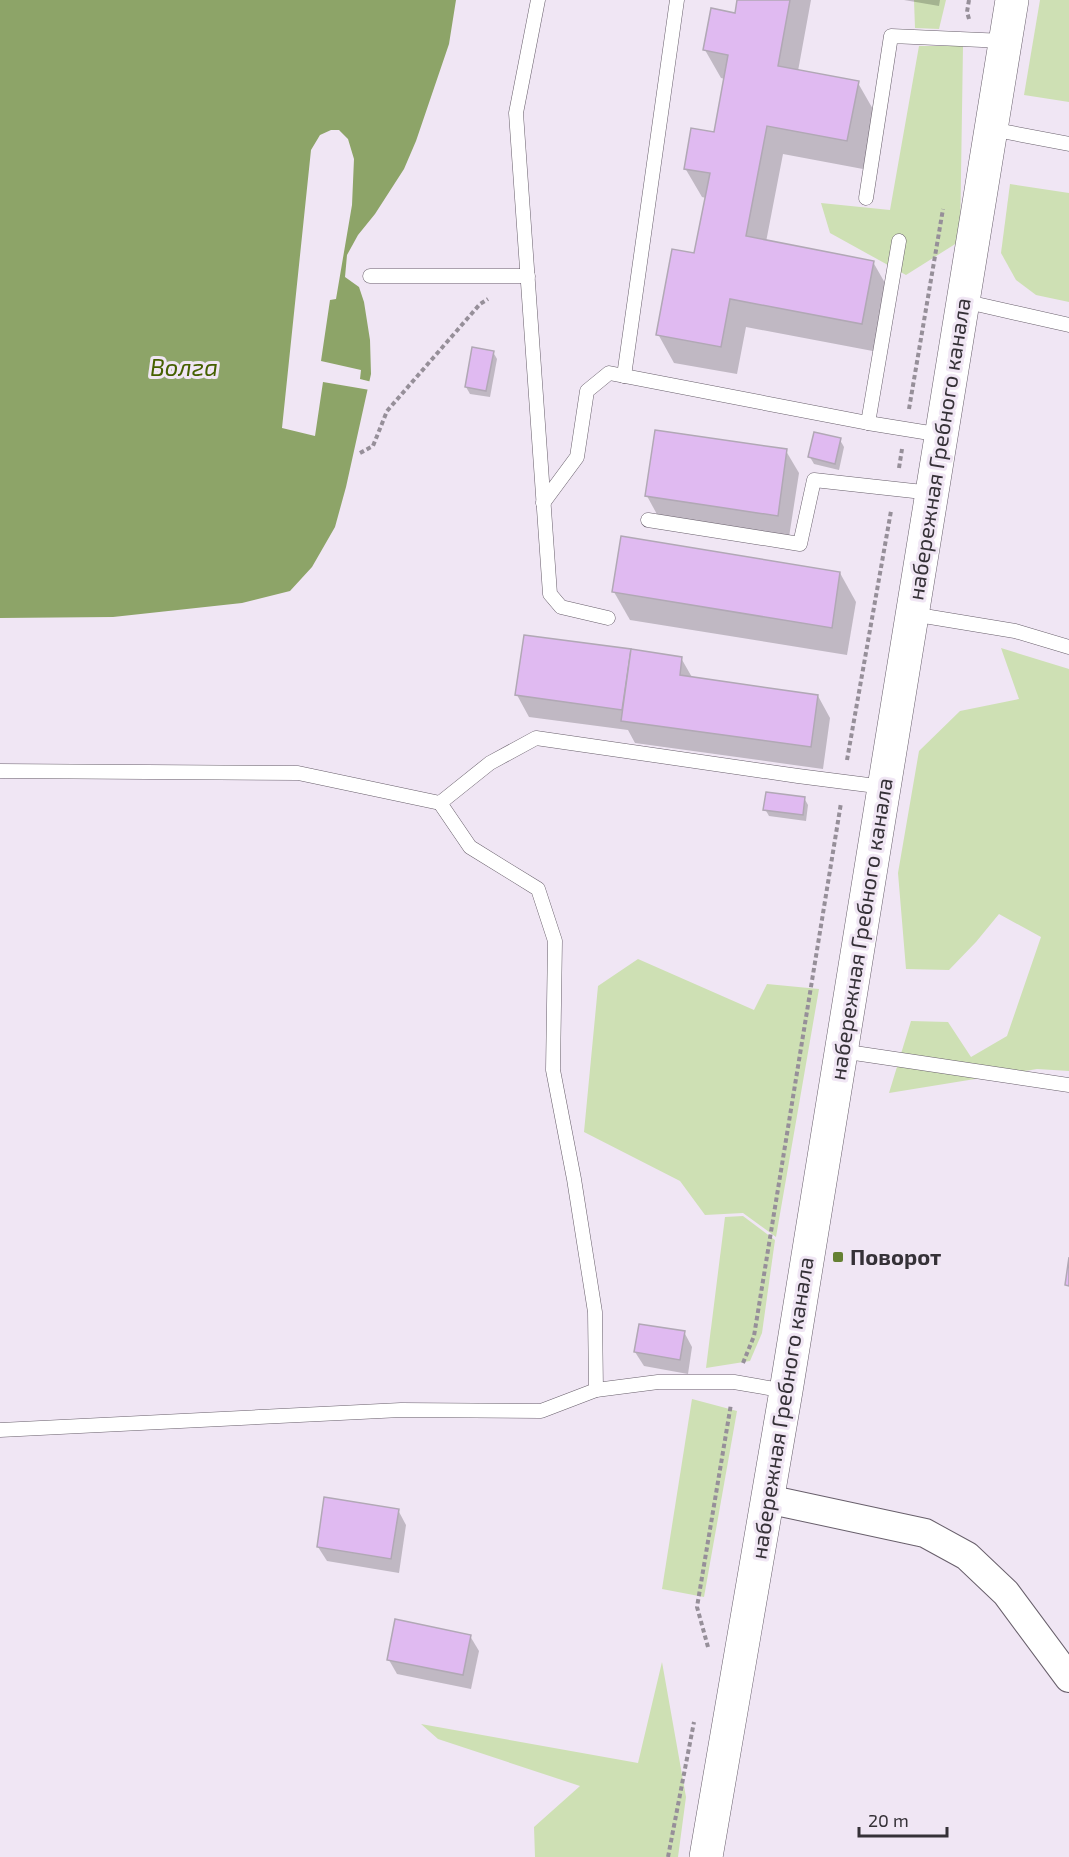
<svg xmlns="http://www.w3.org/2000/svg" width="1069" height="1857" viewBox="0 0 1069 1857" font-family="'Exo 2',sans-serif">
<style>
.green{fill:#cee0b4}
.water{fill:#8da468}
.pier{fill:#f0e6f4}
.shadow{fill:#0003}
.building{fill:#e0baf1;stroke:#b1a8b5;stroke-width:1.5}
.lines{fill:none;stroke-linecap:round;stroke-linejoin:round}
.lane-casing{stroke:#685f6b;stroke-width:15}
.street-casing{stroke:#685f6b;stroke-width:30}
.secondary-casing{stroke:#685f6b;stroke-width:34}
.path{stroke:#968f99;stroke-width:4;stroke-dasharray:4.5 3;stroke-linecap:butt}
.lane{stroke:#fff;stroke-width:14}
.street{stroke:#fff;stroke-width:28}
.secondary{stroke:#fff;stroke-width:33}
.poi-dot{fill:#658033;stroke:#f0e6f4;stroke-width:2}
.labels{text-anchor:middle;stroke-width:6;stroke-linejoin:round;paint-order:stroke}
.street-label{font-size:22px;fill:#353137;stroke:#f0e6f4}
.poi-label{font-size:22px;font-weight:bold;fill:#353137;stroke:#f0e6f4;text-anchor:start}
.water-label{font-size:24px;font-style:italic;fill:#456000;stroke:#f0e6f4}
</style>
<rect width="100%" height="100%" fill="#f0e6f4"/>
<!-- green -->
<g class="green">
<polygon points="914,0 946,0 939,29 915,28"/>
<polygon points="1040,0 1069,0 1069,102 1024,95"/>
<polygon points="919,46 963,46 960,241 906,275 830,233 821,203 890,210"/>
<polygon points="1010,184 1069,193 1069,302 1036,295 1016,280 1001,253"/>
<polygon points="1001,648 1069,669 1069,1071 1037,1069 889,1093 911,1021 948,1022 971,1057 1007,1036 1041,937 999,914 976,942 949,970 906,969 898,873 919,751 960,711 1019,699"/>
<polygon points="638,959 754,1010 767,984 819,989 776,1237 743,1213 705,1215 680,1181 584,1132 598,986"/>
<polygon points="743,1216 775,1240 762,1333 750,1361 706,1368 725,1217"/>
<polygon points="692,1399 737,1411 704,1597 662,1589"/>
<polygon points="662,1662 686,1797 678,1857 535,1857 534,1827 580,1786 438,1739 421,1724 638,1763"/>
</g>
<!-- water -->
<polygon class="water" points="0,0 456,0 449,44 416,141 404,169 375,214 358,235 347,255 345,277 359,287 364,302 370,340 371,374 346,487 335,527 312,567 290,591 242,603 113,617 0,618"/>
<!-- pier -->
<polygon class="pier" points="331,130 339,130 348,139 354,159 352,205 336,299 330,300 321,361 361,370 360,379 372,382 370,390 323,382 315,436 282,428 311,150 320,135"/>
<!-- shadow -->
<g class="shadow">
<polygon points="739,0 811,0 798,71 858,83 874,111 863,169 783,154 766,242 873,262 889,290 878,352 746,327 737,374 674,363 658,334 696,255 706,198 702,197 685,168 715,134 725,79 721,78 705,50 736,15"/>
<polygon points="904,0 940,0 939,6"/>
<polygon points="493,352 497,359 490,397 470,394 466,387"/>
<polygon points="840,440 844,447 839,470 814,464 810,457"/>
<polygon points="786,451 799,473 789,537 659,518 647,496"/>
<polygon points="840,573 856,602 847,655 630,620 614,592"/>
<polygon points="525,636 681,658 693,679 818,696 830,718 823,769 635,743 628,730 529,717 517,695"/>
<polygon points="804,798 808,805 806,821 769,816 765,809"/>
<polygon points="684,1332 692,1347 688,1374 644,1366 635,1352"/>
<polygon points="398,1510 406,1525 399,1573 327,1561 318,1547"/>
<polygon points="470,1636 479,1651 471,1689 397,1674 389,1660"/>
</g>
<!-- building -->
<g class="building">
<polygon points="737,0 790,0 778,66 859,81 847,141 767,126 746,236 874,261 862,324 730,299 721,347 656,335 672,249 694,253 710,173 684,169 691,128 714,132 728,55 703,50 711,8 735,13"/>
<polygon points="472,347 494,351 486,391 465,387"/>
<polygon points="655,430 787,449 778,516 645,496"/>
<polygon points="814,432 841,438 835,464 808,457"/>
<polygon points="621,536 840,572 832,628 612,592"/>
<polygon points="524,635 631,649 622,710 515,695"/>
<polygon points="631,649 682,657 680,675 818,695 811,747 621,721"/>
<polygon points="766,792 805,797 803,815 763,810"/>
<polygon points="1069,1257 1069,1286 1065,1285"/>
<polygon points="639,1324 685,1331 680,1360 634,1352"/>
<polygon points="324,1497 399,1509 391,1559 317,1547"/>
<polygon points="395,1619 471,1635 463,1675 387,1660"/>
</g>
<g class="lines">
<!-- lane casing -->
<g class="lane-casing">
<g id="lane">
<polyline points="538,0 516,113 550,594 561,607 608,618"/>
<polyline points="991,129 1069,144"/>
<polyline points="866,198 891,36 1005,41"/>
<polyline points="899,241 868,423 942,435"/>
<polyline points="370,276 528,276"/>
<polyline points="963,301 1069,325"/>
<polyline points="624,376 677,0"/>
<polyline points="543,503 577,457 587,391 609,373 868,423"/>
<polyline points="648,520 800,544 814,480 932,493"/>
<polyline points="912,614 1015,631 1069,647"/>
<polyline points="0,771 298,773 440,803 490,763 536,738 798,776 884,787"/>
<polyline points="440,803 470,847 538,889 555,941 553,1070 574,1179 595,1312 596,1390"/>
<polyline points="841,1051 1069,1085"/>
<polyline points="0,1430 401,1410 541,1411 596,1390 658,1382 734,1382 786,1391"/>
</g>
</g>
<!-- street casing -->
<g class="street-casing">
<polyline id="street" points="767,1499 925,1533 967,1556 1006,1593 1069,1678"/>
</g>
<!-- secondary casing -->
<g class="secondary-casing">
<polyline id="secondary" points="706,1857 786,1391 1012,0"/>
</g>
<!-- path -->
<g class="path">
<polyline points="969,19 967,12 969,0"/>
<polyline points="909,409 943,209"/>
<polyline points="360,453 373,446 387,411 480,304 488,299"/>
<polyline points="899,468 902,449"/>
<polyline points="847,760 891,511"/>
<polyline points="743,1363 754,1336 841,803"/>
<polyline points="708,1647 697,1607 731,1404"/>
<polyline points="668,1857 694,1722"/>
</g>
<!-- lane -->
<use href="#lane" class="lane"/>
<!-- street -->
<use href="#street" class="street"/>
<!-- secondary -->
<use href="#secondary" class="secondary"/>
</g>
<!-- markers -->
<rect class="poi-dot" x="832" y="1251" width="12" height="12" rx="3"/>
<g class="labels">
<!-- street labels -->
<g class="street-label">
<text transform="translate(939 449) rotate(-81)" y="8">набережная Гребного канала</text>
<text transform="translate(861 929) rotate(-81)" y="8">набережная Гребного канала</text>
<text transform="translate(782 1408) rotate(-81)" y="8">набережная Гребного канала</text>
</g>
<!-- poi labels -->
<g class="poi-label">
<text x="850" y="1265">Поворот</text>
</g>
<!-- water labels -->
<g class="water-label">
<text x="184" y="376">Волга</text>
</g>
</g>
<!-- scale -->
<path d="M859 1827v9h88v-9" fill="none" stroke="#353137" stroke-width="3"/>
<text x="868" y="1827" font-size="18" fill="#353137" stroke="#f0e6f4" stroke-width="4.5" paint-order="stroke">20 m</text>
</svg>
